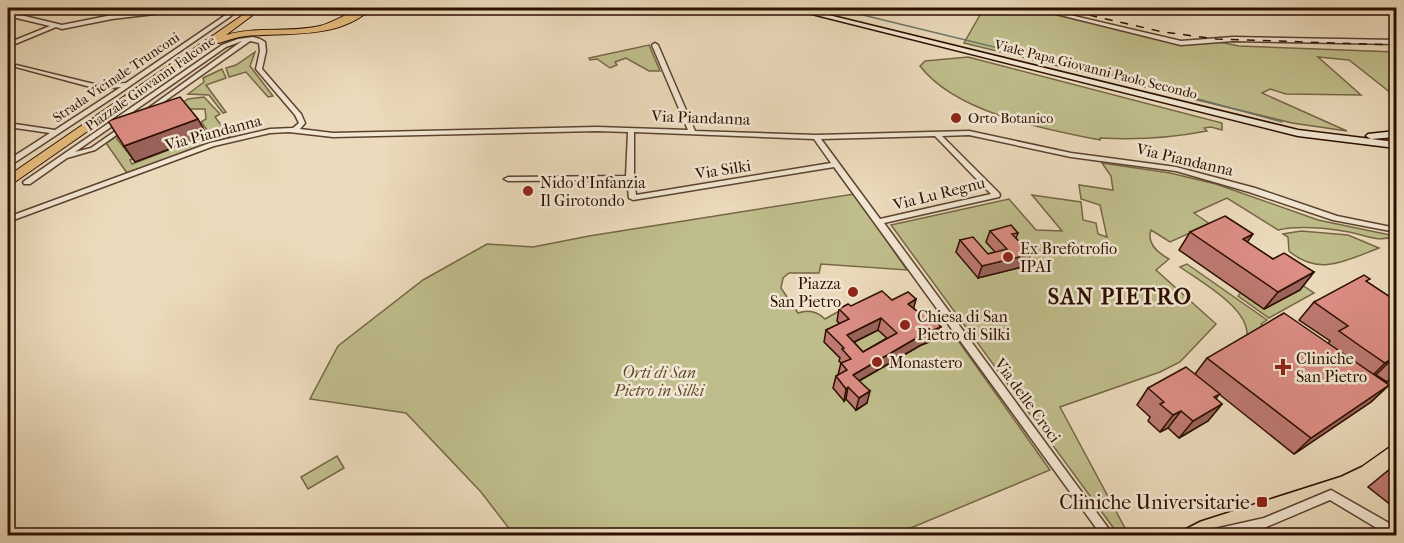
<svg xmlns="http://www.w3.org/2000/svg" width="1404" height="543" viewBox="0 0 1404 543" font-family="'IM FELL French Canon',serif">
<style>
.green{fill:#bfbd8b;stroke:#766646;stroke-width:1.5}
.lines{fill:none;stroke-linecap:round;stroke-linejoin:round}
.stream{stroke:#6d766a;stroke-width:1.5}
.minor-casing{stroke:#5c422f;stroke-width:3}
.secondary-casing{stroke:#2d0f00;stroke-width:3}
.trunk-casing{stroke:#2d0f00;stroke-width:2}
.minor{fill:#f2e7d3;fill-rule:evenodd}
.secondary{fill:#f2e7d3;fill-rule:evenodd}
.trunk{fill:#e6bd7e;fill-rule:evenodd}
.tram{stroke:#2d0f00;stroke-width:1.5}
.rail{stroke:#2d0f00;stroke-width:1.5;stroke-dasharray:8 8;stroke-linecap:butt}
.wall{fill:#bd7972;stroke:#2d0f00;stroke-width:1.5;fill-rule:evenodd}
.shaded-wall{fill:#9a635c;stroke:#2d0f00;stroke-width:1.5}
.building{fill:#dc8d84;stroke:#2d0f00;stroke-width:1.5;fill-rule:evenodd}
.poi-dot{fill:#8f2418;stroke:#f2e7d3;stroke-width:2}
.labels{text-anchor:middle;stroke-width:5;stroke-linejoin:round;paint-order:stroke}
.far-street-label{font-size:14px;fill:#2d0f00;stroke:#f2e7d3}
.far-poi-label{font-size:14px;fill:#2d0f00;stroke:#f2e7d3;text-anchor:start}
.street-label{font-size:16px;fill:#2d0f00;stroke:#f2e7d3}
.poi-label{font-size:16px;fill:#2d0f00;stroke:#f2e7d3;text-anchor:start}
.park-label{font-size:16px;font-style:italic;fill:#604c31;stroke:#f2e7d3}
.near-poi-label{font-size:20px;fill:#2d0f00;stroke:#f2e7d3;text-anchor:end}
.district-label{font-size:22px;font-weight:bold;letter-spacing:1.5px;fill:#2d0f00;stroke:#f2e7d3}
</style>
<rect width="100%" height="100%" fill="#ebdabb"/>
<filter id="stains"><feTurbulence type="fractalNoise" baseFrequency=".00333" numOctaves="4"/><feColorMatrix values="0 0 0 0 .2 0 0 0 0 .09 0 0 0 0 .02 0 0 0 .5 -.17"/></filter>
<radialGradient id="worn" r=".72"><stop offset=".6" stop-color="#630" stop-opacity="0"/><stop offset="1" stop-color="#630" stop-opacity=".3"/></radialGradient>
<!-- green -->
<g class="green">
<polygon points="984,8 1028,8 1181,44 1215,41 1239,46 1396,52 1396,97 1349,60 1318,57 1361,95 1286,94 1270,89 1262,93 1347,131 1292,123 964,43"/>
<polygon points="649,45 660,71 649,71 626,58 615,62 617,65 610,68 597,59 590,60 589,58"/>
<polygon points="255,52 250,66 273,96 268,97 246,72 229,77 226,68 236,65"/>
<path d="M968,57L1222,123V130L1211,127L1204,128L1207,131C1171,138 1137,140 1100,138V140C1044,129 956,113 920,66L925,61Z"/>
<polygon points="222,69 226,78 206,85 226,112 223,113 209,95 188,94 204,82 203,78"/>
<polygon points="204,97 220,114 215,117 230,137 127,173 106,143 140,121 125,135 117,139 133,159 130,160 132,164 210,134 201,122 206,119 205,109 174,109 188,99"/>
<path d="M1102,163L1170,173L1216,184L1318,220L1395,236C1379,243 1365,235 1349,232C1326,228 1301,225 1278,230L1227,198L1194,213L1210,224L1170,242L1151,230C1146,244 1158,253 1169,259L1156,270L1216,324L1180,362L1160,372L1060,407L1126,530H1115L891,225L1009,199L1036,230L1062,231L1032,195L1081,202L1083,220L1096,223L1098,234L1107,237L1100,205L1081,199L1079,185L1113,190L1111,176Z"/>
<path d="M854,194L907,270L821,264L819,273H789L783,278L781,288L798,313C809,309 817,311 825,319L848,306L849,333L842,359L848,371L844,400L846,399L857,410L866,403L850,386L921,345L952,332L1050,470L894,535H514L481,492L406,413L310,399L338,346L423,280L487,244L533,247L589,236Z"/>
<path d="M1301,231L1348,235L1379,248C1347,260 1319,277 1289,251L1288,237L1283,234Z"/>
<polygon points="1267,261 1314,293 1269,318 1238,296"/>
<path d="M1187,264L1267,320L1261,324L1270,331L1247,336C1249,308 1201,282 1180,267Z"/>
<polygon points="878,330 894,345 861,363 845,347"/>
<polygon points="337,456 344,468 308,489 301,477"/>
</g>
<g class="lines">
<!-- stream -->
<polyline class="stream" points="834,8 1118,77 1282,122"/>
<!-- minor casing -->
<g class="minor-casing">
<g id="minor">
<polygon points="179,8 191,8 188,10 112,19 62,29 56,27 8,47 8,43 50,26 8,16 8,12 62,25 112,15"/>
<polygon points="232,8 237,8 231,16 117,95 11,165 8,165 8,160 50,133 8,127 8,123 55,130 121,87 98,89 16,67 16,65 98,85 126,83 227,14"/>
<polygon points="1032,8 1040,8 1181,41 1233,37 1396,40 1396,44 1233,41 1181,45"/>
<path d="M253,37L260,39L265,42L266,51L262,69L301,114L305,123L300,129L333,133L597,127L688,130L652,45L655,43L658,45L695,131L816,135L969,131L1071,153L1176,167L1255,188L1337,216L1396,228V232L1333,220L1249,192L1176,171L1071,157L969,135L942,136L999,193L1000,195L999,197L884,223L1114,536H1102L834,167L633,200L629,198L627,180L508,181L504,179L508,177L626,176L628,132L597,131L333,137L289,132L270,133L214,146L8,222V217L210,143L270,129L293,128L299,123L295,115L256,69L260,51L259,43L250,41L148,113H144L143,112L242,41L226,47L75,152L91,148L121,127H125V129L95,150L67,158L30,184H24L23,182L222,45L238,39ZM634,132L814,139L831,163L636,195L634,178ZM935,136L991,194L880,219L821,139Z"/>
<polygon points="1331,490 1396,527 1396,536 1390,536 1330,500 1264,528 1232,536 1201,536 1202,532 1206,531 1264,518"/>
</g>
</g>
<!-- secondary casing -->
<g class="secondary-casing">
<polygon id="secondary" points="788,8 800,8 1298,130 1371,139 1366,136 1368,134 1396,131 1396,137 1371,139 1396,142 1396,148 1298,136"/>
</g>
<!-- trunk casing -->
<g class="trunk-casing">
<path id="trunk" d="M253,8H262L226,35C257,26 289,33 320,26C337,22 356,6 372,8C338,40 288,32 246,36C237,37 228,40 219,43L215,42L12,184L8,185V176Z"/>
</g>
<!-- minor -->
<use href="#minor" class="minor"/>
<!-- secondary -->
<use href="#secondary" class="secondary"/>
<!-- trunk -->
<use href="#trunk" class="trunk"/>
<!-- tram -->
<polyline class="tram" points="1171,536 1200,521 1341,476 1362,466 1396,442"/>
<!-- rail -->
<g class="rail">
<polyline points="1058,8 1163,32 1217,39 1396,45"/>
<polyline points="1358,8 1396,14"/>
</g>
</g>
<!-- wall -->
<g class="wall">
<polygon points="990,231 1018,233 1016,238 1026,266 978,278 956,252 960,240 988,254 995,252 986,242"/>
<polygon points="1190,232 1247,242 1273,259 1314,272 1300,290 1264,309 1179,250"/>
<polygon points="1367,282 1396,301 1396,376 1387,382 1376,375 1375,375 1389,385 1371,402 1294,454 1219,394 1216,399 1222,404 1208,421 1179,438 1168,428 1160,432 1148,421 1150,417 1137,405 1148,388 1195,374 1207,358 1328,344 1330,341 1299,320 1314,302"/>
<path d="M916,299L913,308L941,327L937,339L921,345L859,381L867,403L856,410L846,399L844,401L833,388L836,376L838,375L841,363L839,361L840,358L824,342L826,330L840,324L837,321L839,309L892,300ZM878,330L887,338L863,352L854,342Z"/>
<polygon points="1396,464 1396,509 1368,487"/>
</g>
<!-- shaded-wall -->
<g class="shaded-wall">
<polygon points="198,119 207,135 135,162 124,146"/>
<polygon points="1253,234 1241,251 1243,239"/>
<polygon points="1031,254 1026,266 978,278 982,266"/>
<polygon points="1314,272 1300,290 1264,309 1278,292"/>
<polygon points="916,299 913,311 908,304"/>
<polygon points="881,318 878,330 844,347 847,335"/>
<polygon points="941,327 937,339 921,345 850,386 853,375 925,333"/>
<polygon points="1393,358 1376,375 1368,380 1385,363"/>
<polygon points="1396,373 1396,376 1387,382"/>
<polygon points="1389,385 1371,402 1294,454 1311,438"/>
<polygon points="848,387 846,399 844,401 846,389"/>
<polygon points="870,391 867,403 856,410 859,398"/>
<polygon points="1222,404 1208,421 1179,438 1193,421"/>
<polygon points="1181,411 1168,428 1160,432 1173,415"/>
</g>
<!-- building -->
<g class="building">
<polygon points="180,97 198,119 124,146 108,121"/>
<polygon points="1225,216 1253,234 1243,239 1273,259 1284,253 1314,272 1278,292 1190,232"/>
<polygon points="1011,225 1018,233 1012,234 1031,254 982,266 960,240 973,237 988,254 1007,249 990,231"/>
<polygon points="1364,275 1370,279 1366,281 1396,301 1396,360 1393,358 1385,363 1363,348 1339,331 1348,326 1314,302"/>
<path d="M882,291L892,300L908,292L916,299L908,304L918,312H927L941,327L925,333L853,375L870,391L859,398L848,387L846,389L836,376L847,370L841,363L851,359L842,349L844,348L826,330L849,319L839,309L848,304L851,306ZM881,318L897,333L863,352L847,335Z"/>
<polygon points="1284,313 1389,385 1311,438 1207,358"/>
<polygon points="1186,367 1220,394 1214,397 1222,404 1193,421 1181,411 1173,415 1160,404 1164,402 1148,388"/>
<polygon points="1396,464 1396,478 1388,471"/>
</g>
<!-- markers -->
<g class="poi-dot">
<circle cx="956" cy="118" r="6"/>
<circle cx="528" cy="191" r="6"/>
<circle cx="1008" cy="257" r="6"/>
<circle cx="853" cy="292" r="6"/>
<circle cx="905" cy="325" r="6"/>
<circle cx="877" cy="362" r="6"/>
<path d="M1280 358h6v6h6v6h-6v6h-6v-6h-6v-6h6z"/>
<rect x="1256" y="496" width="12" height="12" rx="3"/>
</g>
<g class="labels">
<!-- far-street labels -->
<g class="far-street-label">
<text transform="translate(1096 69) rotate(14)" y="5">Viale Papa Giovanni Paolo Secondo</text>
<text transform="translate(116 77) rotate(-34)" y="5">Strada Vicinale Trunconi</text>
<text transform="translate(150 83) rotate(-35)" y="5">Piazzale Giovanni Falcone</text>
</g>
<!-- far-poi labels -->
<g class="far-poi-label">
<text x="968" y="123">Orto Botanico</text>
</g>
<!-- street labels -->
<g class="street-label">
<text transform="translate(701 117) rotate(2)" y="6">Via Piandanna</text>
<text transform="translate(213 132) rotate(-15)" y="6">Via Piandanna</text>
<text transform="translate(1185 159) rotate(13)" y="6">Via Piandanna</text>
<text transform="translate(723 169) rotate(-9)" y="6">Via Silki</text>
<text transform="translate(939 193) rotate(-14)" y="6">Via Lu Regnu</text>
<text transform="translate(1028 400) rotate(54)" y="6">Via delle Croci</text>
</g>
<!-- poi labels -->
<g class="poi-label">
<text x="540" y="188">Nido d'Infanzia<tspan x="540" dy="18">Il Girotondo</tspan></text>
<text x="1020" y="254">Ex Brefotrofio<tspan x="1020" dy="18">IPAI</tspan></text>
<text x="841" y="289" text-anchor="end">Piazza<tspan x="841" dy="18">San Pietro</tspan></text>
<text x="917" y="322">Chiesa di San<tspan x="917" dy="18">Pietro di Silki</tspan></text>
<text x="1296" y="364">Cliniche<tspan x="1296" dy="18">San Pietro</tspan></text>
<text x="889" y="368">Monastero</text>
</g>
<!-- park labels -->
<g class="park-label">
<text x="659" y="378">Orti di San<tspan x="659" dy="18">Pietro in Silki</tspan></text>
</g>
<!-- near-poi labels -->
<g class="near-poi-label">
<text x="1250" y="509">Cliniche Universitarie</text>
</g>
<!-- district labels -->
<g class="district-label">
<text x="1120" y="304">SAN PIETRO</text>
</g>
</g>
<!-- margin -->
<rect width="1404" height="543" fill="none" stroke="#ebdabb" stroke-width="30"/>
<rect x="9" y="9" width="1386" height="525" fill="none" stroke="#2d0f00" stroke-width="3"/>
<rect x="15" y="15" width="1374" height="513" fill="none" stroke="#2d0f00" stroke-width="1.5"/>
<rect width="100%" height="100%" filter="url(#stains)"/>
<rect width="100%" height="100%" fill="url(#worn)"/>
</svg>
